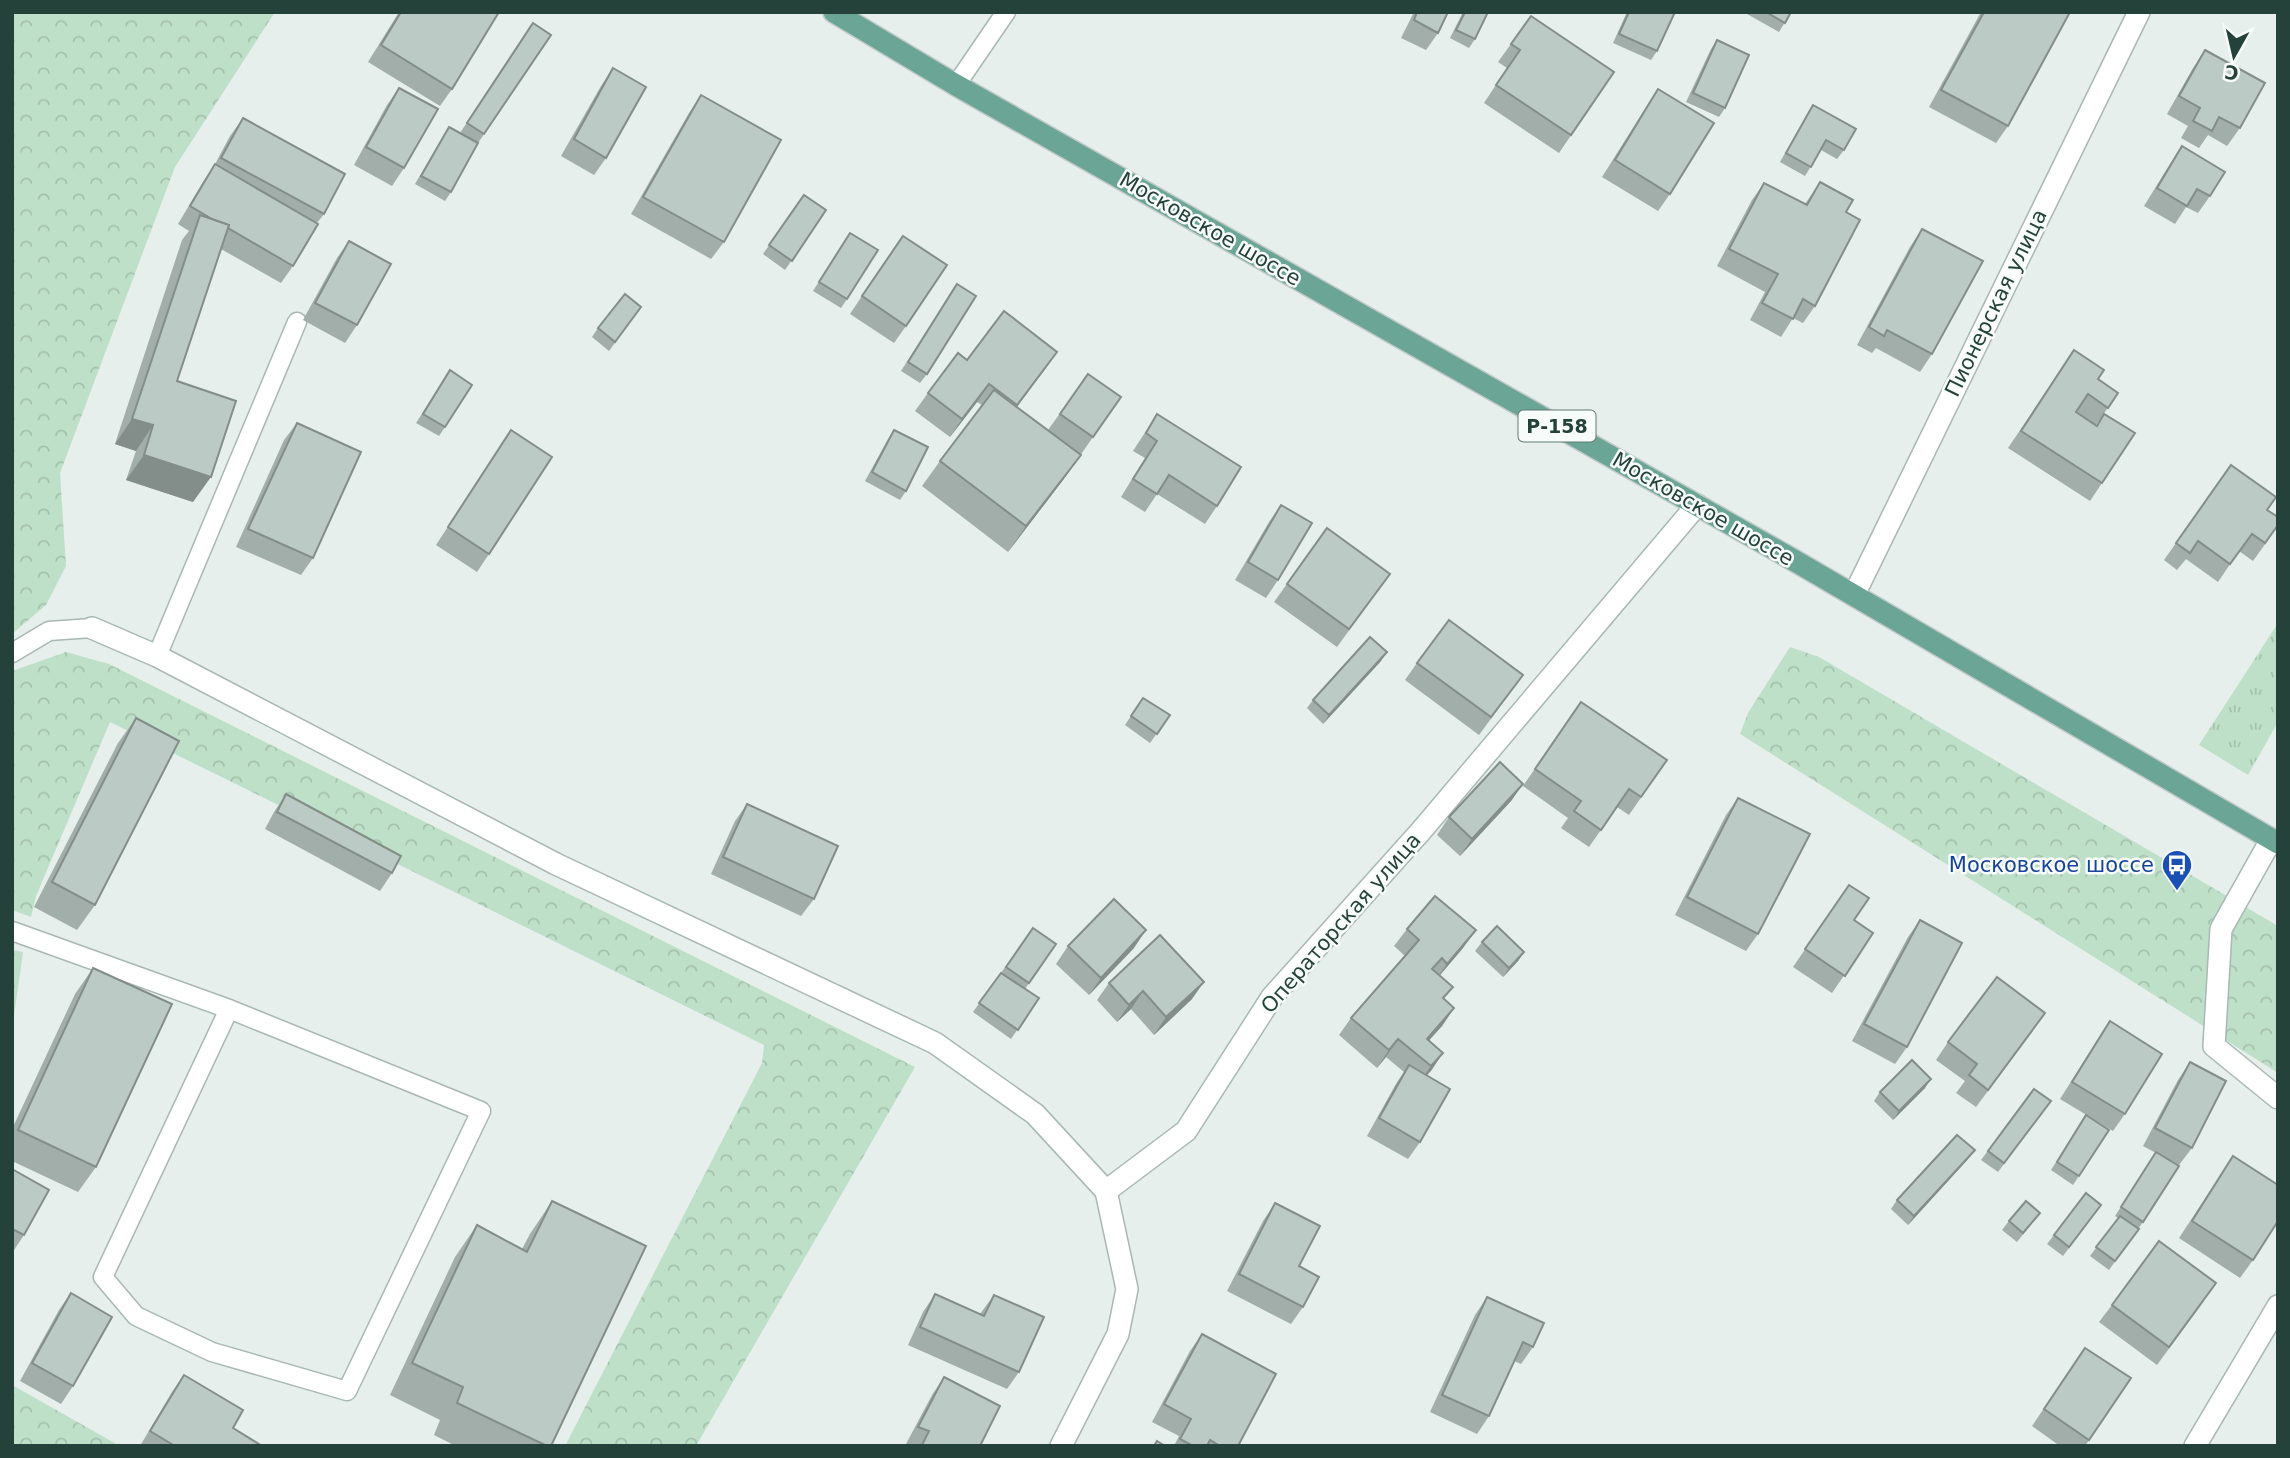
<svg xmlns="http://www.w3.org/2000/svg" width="2290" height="1458" viewBox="0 0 2290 1458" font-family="'DejaVu Sans',sans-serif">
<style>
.grass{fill:url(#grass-tufts)}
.forest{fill:url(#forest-crowns)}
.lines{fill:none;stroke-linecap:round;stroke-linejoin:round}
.service-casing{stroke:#a8b8b2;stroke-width:21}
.minor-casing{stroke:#a8b8b2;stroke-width:24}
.primary-casing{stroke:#c2cac8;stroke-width:24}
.service{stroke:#fff;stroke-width:18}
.minor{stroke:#fff;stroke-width:21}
.primary{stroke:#6aa596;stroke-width:21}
.wall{fill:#a1aea9}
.shaded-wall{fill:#838d89}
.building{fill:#bbcac4;stroke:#838d89;stroke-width:2}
.labels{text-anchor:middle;stroke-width:5;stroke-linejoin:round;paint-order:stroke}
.shield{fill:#f7fbf9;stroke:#637a73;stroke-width:2}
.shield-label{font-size:19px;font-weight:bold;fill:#24423a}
.street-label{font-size:21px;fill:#24423a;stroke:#f7fbf9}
.transit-label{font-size:21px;fill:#164399;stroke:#f7fbf9;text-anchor:end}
</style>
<defs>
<pattern id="grass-tufts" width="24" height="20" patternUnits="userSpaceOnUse" patternTransform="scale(1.75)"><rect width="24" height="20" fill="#bfe0c8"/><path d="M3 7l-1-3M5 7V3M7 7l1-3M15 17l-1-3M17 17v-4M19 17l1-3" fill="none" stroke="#a4c1ad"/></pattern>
<pattern id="forest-crowns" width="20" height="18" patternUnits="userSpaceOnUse" patternTransform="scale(1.75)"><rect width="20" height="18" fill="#bfe0c8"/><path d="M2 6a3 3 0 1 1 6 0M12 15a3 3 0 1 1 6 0" fill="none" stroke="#a4c1ad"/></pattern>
</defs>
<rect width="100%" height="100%" fill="#e6efeb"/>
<!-- grass -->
<polygon class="grass" points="2278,623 2278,722 2248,775 2199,745"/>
<!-- forest -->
<g class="forest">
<polygon points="12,12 275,12 175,167 60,473 66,566 46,605 12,634"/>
<polygon points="1790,647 1819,657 2278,926 2278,1073 1740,734 1748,713"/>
<polygon points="66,652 109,664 915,1067 696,1446 565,1446 762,1063 764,1045 110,722 36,896 31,917 12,910 12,671"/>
<polygon points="12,950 23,952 12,1029"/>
<polygon points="12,1385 120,1446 12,1446"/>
</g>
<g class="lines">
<!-- service casing -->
<g class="service-casing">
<g id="service">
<polyline points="956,85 1006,12"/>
<polyline points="12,653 49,631 92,628"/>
<polyline points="157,656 297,322"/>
<polyline points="12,931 229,1009 481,1111 347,1391 212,1352 136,1316 103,1277 229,1009"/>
</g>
</g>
<!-- minor casing -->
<g class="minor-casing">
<g id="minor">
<polyline points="1854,595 2139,12"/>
<polyline points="92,628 157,656 556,864 935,1043 1035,1114 1106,1191"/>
<polyline points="2271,840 2221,929 2214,1046 2278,1098"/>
<polyline points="1061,1446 1118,1334 1127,1289 1106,1191 1186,1131 1272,997 1421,831 1697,505"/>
<polyline points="2195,1446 2278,1306"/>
</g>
</g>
<!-- primary casing -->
<g class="primary-casing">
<polyline id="primary" points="834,12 956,85 1790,558 2278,843"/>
</g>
<!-- service -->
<use href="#service" class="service"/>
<!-- minor -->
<use href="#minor" class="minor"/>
<!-- primary -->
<use href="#primary" class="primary"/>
</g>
<!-- wall -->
<g class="wall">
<polygon points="399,12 499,12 452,89 440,106 368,62"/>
<polygon points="1414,12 1448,12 1438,33 1426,50 1401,38"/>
<polygon points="1463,12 1488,12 1475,39 1469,48 1450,38"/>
<polygon points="1627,12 1675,12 1657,51 1651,60 1613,43"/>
<polygon points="1748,12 1791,12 1779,32 1747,14"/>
<polygon points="1981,12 2070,12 2008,126 1996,143 1929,107"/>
<polygon points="1531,16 1614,72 1559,153 1484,103 1507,68 1498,62"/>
<polygon points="533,23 551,35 478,143 451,192 445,201 415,184 443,136 449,127 460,133"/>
<polygon points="1717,40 1725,108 1719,117 1686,102 1711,49"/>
<polygon points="2205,50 2240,128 2227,146 2208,135 2199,148 2181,138 2188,126 2167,114 2193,68"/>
<polygon points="613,68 606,158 594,175 561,156 601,86"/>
<polygon points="399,88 404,168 392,186 354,165 387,105"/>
<polygon points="1658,89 1670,194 1658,211 1602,177 1646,107"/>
<polygon points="701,95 724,242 711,259 631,214 689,113"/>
<polygon points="1813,105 1844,150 1837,159 1821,150 1805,176 1780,162 1807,114"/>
<polygon points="243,118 324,214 317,223 293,266 281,283 221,249 177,381 193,502 126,480 136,451 115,444 182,240 189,231 178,224 203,182 214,166 230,136"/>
<polygon points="2182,146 2210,196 2198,213 2186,207 2175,224 2144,206 2170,164"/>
<polygon points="1820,182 1846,212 1815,306 1803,323 1793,318 1781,337 1750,320 1765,292 1717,266 1752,200 1764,183 1805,204"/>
<polygon points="804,195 826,210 785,270 763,254"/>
<polygon points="1922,229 1932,354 1920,372 1876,348 1872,353 1857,345 1910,247"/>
<polygon points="850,233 847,299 841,308 813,291"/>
<polygon points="349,241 357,325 345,343 303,320 337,258"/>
<polygon points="890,254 906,326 894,343 850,314"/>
<polygon points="957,284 927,374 920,383 901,371"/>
<polygon points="641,307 609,351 592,337 598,328"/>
<polygon points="2074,350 2098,379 2118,393 2096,425 2102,483 2090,501 2008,448"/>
<polygon points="967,360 1045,369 1017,407 1048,430 1088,374 1121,397 1063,480 1008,552 922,486 940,461 982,405 977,402 950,437 915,411 928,393"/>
<polygon points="444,379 445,427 439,436 416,423"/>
<polygon points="1157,414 1217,506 1205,524 1157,494 1145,512 1121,497 1145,458 1133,451"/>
<polygon points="297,423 313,558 301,575 236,547 284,440"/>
<polygon points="511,430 489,554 477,572 436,545"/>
<polygon points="894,430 906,491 900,500 865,481 888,439"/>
<polygon points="1281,505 1278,580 1266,598 1235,580 1269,522"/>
<polygon points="2267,510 2278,526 2253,561 2239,551 2218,582 2186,559 2177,570 2164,560 2176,543"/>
<polygon points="1327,528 1377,592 1337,647 1274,602"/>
<polygon points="1381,661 1323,724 1307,708 1313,700"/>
<polygon points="1417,663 1523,675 1479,735 1405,680"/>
<polygon points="1143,698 1170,715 1150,743 1125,725"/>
<polygon points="1581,702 1667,760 1629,815 1617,807 1589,847 1561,828 1568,818 1523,786"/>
<polygon points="136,718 95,905 77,930 34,907 118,743"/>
<polygon points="1523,784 1511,801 1460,856 1437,835 1449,817"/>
<polygon points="286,794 392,873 380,891 265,829 274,812"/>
<polygon points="1738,798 1758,934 1746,951 1675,915 1726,815"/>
<polygon points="747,804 814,899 801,916 711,874 735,821"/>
<polygon points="1849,885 1854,920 1873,933 1832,993 1793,967"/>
<polygon points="1920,920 1907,1047 1895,1064 1852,1041 1908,937"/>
<polygon points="1033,928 1056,944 1025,989 1039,998 1011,1039 973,1012"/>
<polygon points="1407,929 1463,948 1440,975 1444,999 1454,1008 1442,1026 1429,1040 1443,1053 1427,1075 1420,1142 1408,1159 1367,1136 1397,1082 1404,1072 1386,1057 1377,1068 1339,1035 1351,1018 1405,956 1394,946"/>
<polygon points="1482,942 1524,952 1518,961 1503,977 1475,951"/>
<polygon points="1068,946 1134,948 1089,995 1056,964"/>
<polygon points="93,968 96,1167 78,1192 12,1161 12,1129 75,994"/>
<polygon points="1109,983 1192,999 1154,1035 1131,1009 1117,1022 1097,1000"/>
<polygon points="2110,1021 2125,1114 2113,1131 2060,1099 2098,1039"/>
<polygon points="2033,1031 1976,1107 1956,1093 1965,1081 1936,1060 1948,1042"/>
<polygon points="2190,1062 2192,1148 2179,1165 2170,1160 2143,1222 2109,1270 2090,1256 2118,1218 2115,1216 2156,1153 2143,1146 2178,1080"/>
<polygon points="1925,1088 1893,1120 1874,1101 1880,1092"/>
<polygon points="2034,1089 2051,1101 1998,1172 1981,1160"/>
<polygon points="2080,1124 2109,1130 2073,1185 2051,1170"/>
<polygon points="2233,1156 2253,1260 2240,1278 2179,1238"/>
<polygon points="1968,1159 1908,1225 1891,1209 1897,1200"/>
<polygon points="12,1169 24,1235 12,1253"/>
<polygon points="552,1201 551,1446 456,1446 434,1435 440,1420 390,1395 455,1257 477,1225 522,1249 530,1234"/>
<polygon points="1275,1203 1299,1266 1303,1307 1291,1324 1227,1291 1263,1221"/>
<polygon points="2101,1205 2063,1256 2047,1244 2054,1235"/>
<polygon points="2040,1213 2017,1242 2002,1230 2009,1221"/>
<polygon points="71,1293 73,1386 61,1404 20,1381 59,1310"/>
<polygon points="935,1294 980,1314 994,1295 1019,1372 1007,1389 908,1345 923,1312"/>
<polygon points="1487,1297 1533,1347 1521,1364 1514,1361 1489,1416 1477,1434 1430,1412 1475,1315"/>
<polygon points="2204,1301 2157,1365 2099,1322 2112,1305"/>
<polygon points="1202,1334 1238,1446 1174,1446 1179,1436 1152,1422 1190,1351"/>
<polygon points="2085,1348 2131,1378 2085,1446 2060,1446 2032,1426"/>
<polygon points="184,1375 233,1428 262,1446 140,1446 172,1392"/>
<polygon points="944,1377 980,1446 909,1446 906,1444 932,1395"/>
</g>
<!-- shaded-wall -->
<g class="shaded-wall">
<polygon points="1057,352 1045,369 1005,422 1017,405"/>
<polygon points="989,384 977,402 950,437 962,419"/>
<polygon points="132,419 153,425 136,451 115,444"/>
<polygon points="144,455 211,477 193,502 126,480"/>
<polygon points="1081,455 1063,480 1008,552 1026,526"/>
<polygon points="1387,652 1381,661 1323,724 1329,715"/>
<polygon points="1523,784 1511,801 1460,856 1472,839"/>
<polygon points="1146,930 1134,948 1089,995 1101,978"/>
<polygon points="1476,930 1463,948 1435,981 1447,964"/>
<polygon points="1524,952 1518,961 1503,977 1509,968"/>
<polygon points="1204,982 1192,999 1154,1035 1166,1017"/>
<polygon points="1143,991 1131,1009 1117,1022 1129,1005"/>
<polygon points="1454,1008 1442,1026 1415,1056 1427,1039"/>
<polygon points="1398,1039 1386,1057 1377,1068 1389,1050"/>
<polygon points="1443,1053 1431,1071 1418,1084 1431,1066"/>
<polygon points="1931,1079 1925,1088 1893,1120 1899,1111"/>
<polygon points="1975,1150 1968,1159 1908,1225 1914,1216"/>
</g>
<!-- building -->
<g class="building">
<polygon points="401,12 499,12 452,89 381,45"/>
<polygon points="1417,12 1448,12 1438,33 1414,20"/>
<polygon points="1465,12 1488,12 1475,39 1456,30"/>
<polygon points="1629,12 1675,12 1657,51 1619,34"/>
<polygon points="1766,12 1791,12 1785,23"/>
<polygon points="1984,12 2070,12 2008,126 1941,90"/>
<polygon points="1531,16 1614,72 1571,135 1496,85 1520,50 1511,44"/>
<polygon points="533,23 551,35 484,134 467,123"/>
<polygon points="1717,40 1749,55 1725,108 1693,93"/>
<polygon points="2205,50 2265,83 2240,128 2219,117 2212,131 2193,121 2200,108 2179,96"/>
<polygon points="613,68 646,87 606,158 574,139"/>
<polygon points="399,88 438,109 404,168 366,147"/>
<polygon points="1658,89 1714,123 1670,194 1615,160"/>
<polygon points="701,95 781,140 724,242 643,197"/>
<polygon points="1813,105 1856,129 1844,150 1826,140 1811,167 1786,153"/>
<polygon points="243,118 345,174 324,214 221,158"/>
<polygon points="449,127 478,143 451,192 421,176"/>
<polygon points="2182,146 2225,172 2210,196 2197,189 2187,206 2157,188"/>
<polygon points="215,164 318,224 293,266 228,228 229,225 212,219 190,206"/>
<polygon points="1820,182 1853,200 1846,212 1860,220 1815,306 1803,299 1793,319 1762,303 1778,274 1729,249 1764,183 1807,205"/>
<polygon points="804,195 826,210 792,261 769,245"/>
<polygon points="200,215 229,225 177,381 236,401 211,477 144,455 153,425 132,419"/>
<polygon points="1922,229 1983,261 1932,354 1887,330 1884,336 1869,327"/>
<polygon points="850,233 878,250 847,299 819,282"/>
<polygon points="903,236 947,265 906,326 862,296"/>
<polygon points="349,241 391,264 357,325 315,303"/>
<polygon points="957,284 976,296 927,374 908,362"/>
<polygon points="625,294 641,307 615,342 598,328"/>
<polygon points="1004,311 1057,352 1017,405 989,384 962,419 928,393 958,353 967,360"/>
<polygon points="2074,350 2104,370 2098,379 2118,393 2108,408 2088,394 2076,412 2097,426 2104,414 2135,433 2102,483 2021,431"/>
<polygon points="450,370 472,385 445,427 423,414"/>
<polygon points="1088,374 1121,397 1093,437 1060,414"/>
<polygon points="994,390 1081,455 1026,526 940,461"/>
<polygon points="1157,414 1241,467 1217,506 1169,475 1157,494 1133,479 1157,441 1146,433"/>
<polygon points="297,423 361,452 313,558 248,529"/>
<polygon points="511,430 552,457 489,554 448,527"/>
<polygon points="894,430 928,447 906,491 872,472"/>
<polygon points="2231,465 2276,497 2267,510 2278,517 2278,525 2265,543 2252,534 2230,564 2198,541 2190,553 2176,543"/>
<polygon points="1281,505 1312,523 1278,580 1248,562"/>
<polygon points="1327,528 1390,574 1349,629 1287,584"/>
<polygon points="1449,620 1523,675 1491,717 1417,663"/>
<polygon points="1370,637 1387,652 1329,715 1313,700"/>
<polygon points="1143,698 1170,715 1157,734 1131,716"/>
<polygon points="1581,702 1667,760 1641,797 1629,789 1601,830 1574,811 1581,801 1535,769"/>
<polygon points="136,718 179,741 95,905 52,882"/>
<polygon points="1500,762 1523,784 1472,839 1449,817"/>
<polygon points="286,794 401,856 392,873 277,812"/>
<polygon points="1738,798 1810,834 1758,934 1687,897"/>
<polygon points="747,804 838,846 814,899 723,857"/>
<polygon points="1849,885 1869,898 1854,920 1873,933 1845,976 1805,949"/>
<polygon points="1435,896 1476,930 1447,964 1442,958 1432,969 1453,987 1443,998 1454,1008 1427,1039 1443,1053 1431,1066 1398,1039 1389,1050 1351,1018 1419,940 1407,929"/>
<polygon points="1114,899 1146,930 1101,978 1068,946"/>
<polygon points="1920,920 1962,943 1907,1047 1864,1024"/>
<polygon points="1497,926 1524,952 1509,968 1482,942"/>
<polygon points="1033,928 1056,944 1029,983 1006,967"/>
<polygon points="1160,935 1204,982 1166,1017 1143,991 1129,1005 1109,983"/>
<polygon points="93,968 172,1004 96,1167 18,1130"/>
<polygon points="1001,973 1039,998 1018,1030 979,1003"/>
<polygon points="1997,977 2045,1013 1988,1090 1969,1075 1977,1064 1948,1042"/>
<polygon points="2110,1021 2162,1054 2125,1114 2072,1082"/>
<polygon points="1912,1060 1931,1079 1899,1111 1880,1092"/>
<polygon points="2190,1062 2226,1081 2192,1148 2155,1128"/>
<polygon points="1409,1065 1450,1089 1420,1142 1379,1118"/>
<polygon points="2034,1089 2051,1101 2004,1163 1988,1151"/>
<polygon points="2086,1115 2109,1130 2079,1176 2057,1162"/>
<polygon points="1957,1135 1975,1150 1914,1216 1897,1200"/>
<polygon points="2156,1152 2179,1166 2143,1222 2121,1207"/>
<polygon points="2233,1156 2278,1185 2278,1221 2253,1260 2192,1221"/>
<polygon points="12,1169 49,1190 24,1235 12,1229"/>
<polygon points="2086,1193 2101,1205 2069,1247 2054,1235"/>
<polygon points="552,1201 646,1246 551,1446 547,1446 457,1403 463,1387 412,1363 477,1225 527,1252"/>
<polygon points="2026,1201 2040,1213 2023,1233 2009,1221"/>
<polygon points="1275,1203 1320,1226 1299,1266 1319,1277 1303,1307 1239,1274"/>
<polygon points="2120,1216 2139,1229 2115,1261 2096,1247"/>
<polygon points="2159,1241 2216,1283 2169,1347 2112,1305"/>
<polygon points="71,1293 112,1317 73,1386 32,1363"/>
<polygon points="935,1294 984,1316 994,1295 1044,1317 1019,1372 920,1327"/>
<polygon points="1487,1297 1544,1323 1533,1347 1523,1342 1489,1416 1442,1395"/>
<polygon points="1202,1334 1276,1374 1238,1446 1220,1446 1210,1440 1207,1446 1193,1446 1180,1439 1191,1419 1164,1404"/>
<polygon points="2085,1348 2131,1378 2089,1440 2044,1409"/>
<polygon points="184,1375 243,1410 233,1428 262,1446 175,1446 150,1431"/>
<polygon points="944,1377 1000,1406 980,1446 922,1445 929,1431 918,1427"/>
<polygon points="1157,1441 1165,1446 1154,1446"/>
</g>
<!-- icons -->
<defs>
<g id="bus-pin" transform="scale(1.575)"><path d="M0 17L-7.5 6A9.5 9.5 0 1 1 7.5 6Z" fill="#1a4fb4" stroke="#f7fbf9"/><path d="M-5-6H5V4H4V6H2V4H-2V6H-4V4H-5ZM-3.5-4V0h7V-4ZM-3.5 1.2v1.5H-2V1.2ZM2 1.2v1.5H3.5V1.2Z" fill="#fff"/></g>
</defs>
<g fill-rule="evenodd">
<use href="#bus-pin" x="2177" y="865"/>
</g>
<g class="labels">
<!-- shield labels -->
<rect class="shield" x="1518.5" y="410.5" width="77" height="31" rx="5"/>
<g class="shield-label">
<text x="1557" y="433">Р-158</text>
</g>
<!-- street labels -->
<g class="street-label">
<text transform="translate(1210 229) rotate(30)" y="7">Московское шоссе</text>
<text transform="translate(1996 303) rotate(-64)" y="7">Пионерская улица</text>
<text transform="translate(1703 509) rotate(30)" y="7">Московское шоссе</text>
<text transform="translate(1341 923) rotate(-49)" y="7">Операторская улица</text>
</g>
<!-- transit labels -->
<g class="transit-label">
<text x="2154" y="872">Московское шоссе</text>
</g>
</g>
<!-- border -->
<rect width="2290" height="1458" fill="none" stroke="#24423a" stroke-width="28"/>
<!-- north arrow -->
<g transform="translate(2234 56) rotate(188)" stroke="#f7fbf9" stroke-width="5" paint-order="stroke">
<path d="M0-5L12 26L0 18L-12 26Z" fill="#24423a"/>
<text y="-10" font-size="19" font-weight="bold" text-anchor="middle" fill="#24423a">С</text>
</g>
</svg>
